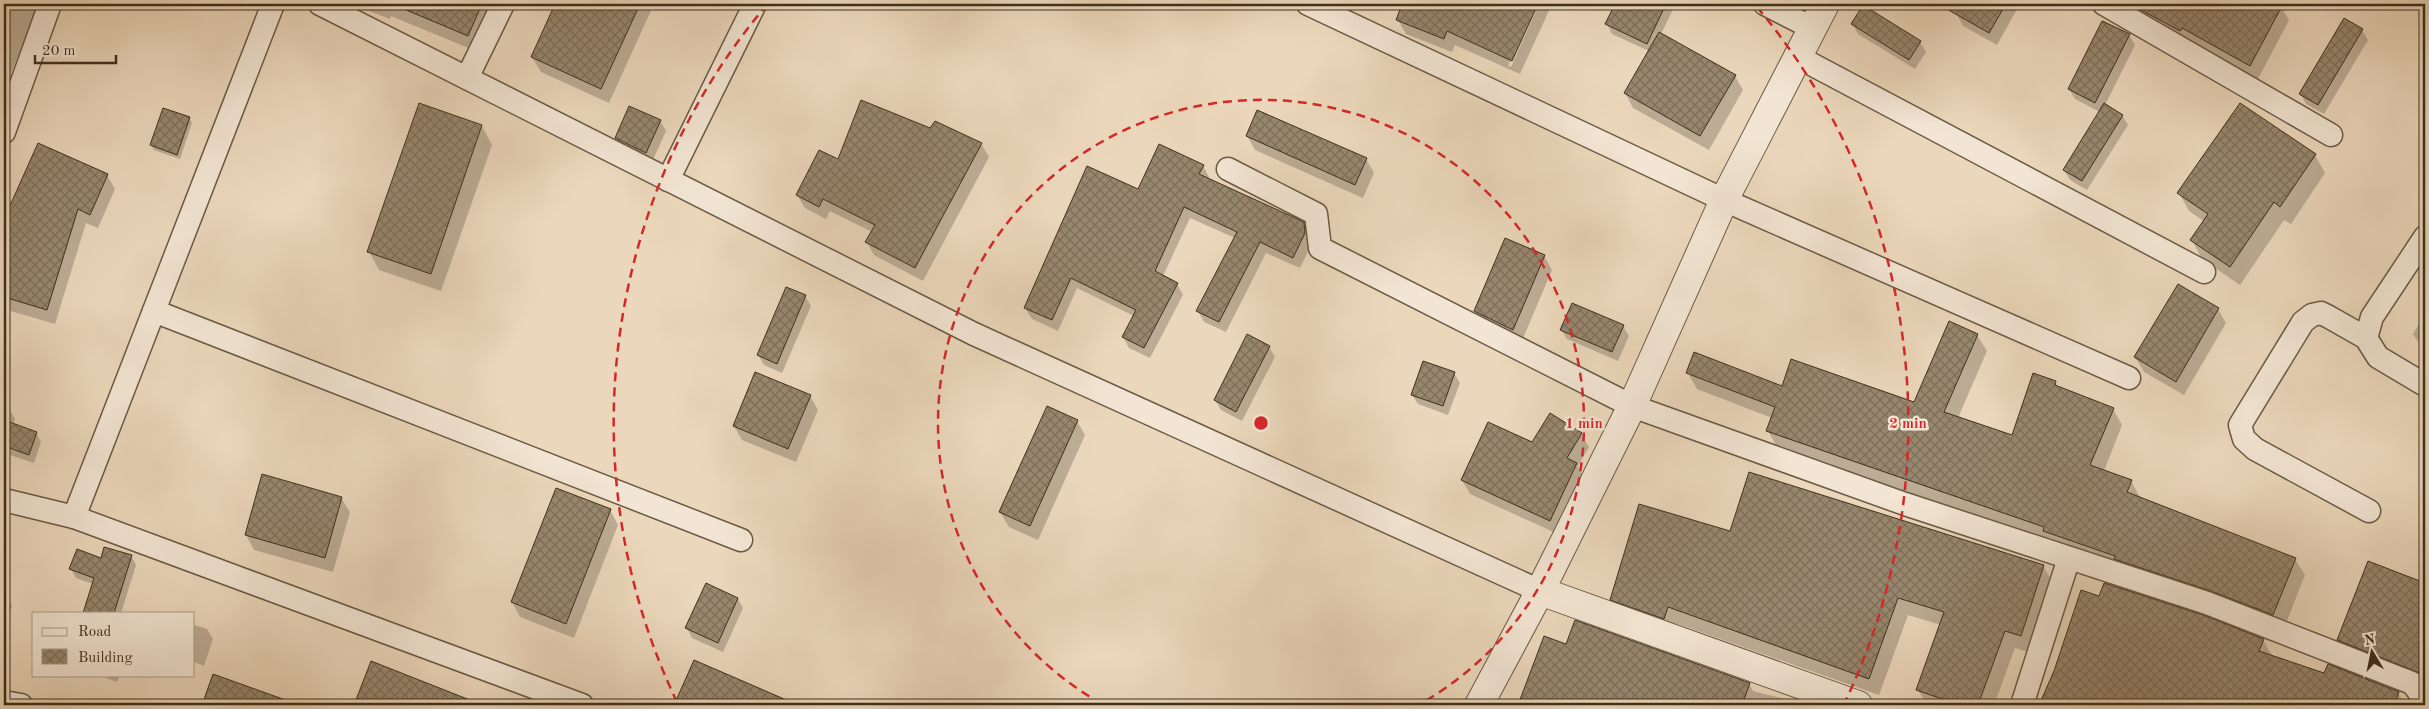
<svg xmlns="http://www.w3.org/2000/svg" width="2429" height="709" viewBox="0 0 2429 709" font-family="'Old Standard TT',serif">
<style>
.shadow{fill:#0003}
.building{fill:url(#building-cross-hatch);stroke:#3f301c}
.lines{fill:none;stroke-linecap:round;stroke-linejoin:round}
.minor-casing{stroke:#6a5a44;stroke-width:25}
.tertiary-casing{stroke:#6a5a44;stroke-width:30}
.minor{stroke:#f2e5d3;stroke-width:22}
.tertiary{stroke:#f2e5d3;stroke-width:28}
.ring{fill:none;stroke:#d62828;stroke-width:2.5;stroke-dasharray:9 6}
.centre{fill:#d62828;stroke:#f2e5d3;stroke-width:2.5}
.ring-label{font-size:15px;text-anchor:middle;font-weight:bold;fill:#d62828;stroke:#f2e5d3;stroke-width:5;stroke-linejoin:round;paint-order:stroke}
</style>
<defs>
<pattern id="building-cross-hatch" width="8" height="8" patternUnits="userSpaceOnUse" patternTransform="scale(1.25)"><rect width="8" height="8" fill="#98876f"/><path d="M0 0l8 8M0 8l8-8" fill="none" stroke="#7d6f5a"/></pattern>
</defs>
<rect width="100%" height="100%" fill="#ebd7bb"/>
<filter id="stains"><feTurbulence type="fractalNoise" baseFrequency=".004" numOctaves="4"/><feColorMatrix values="0 0 0 0 .2 0 0 0 0 .09 0 0 0 0 .02 0 0 0 .5 -.17"/></filter>
<radialGradient id="worn" r=".72"><stop offset=".6" stop-color="#630" stop-opacity="0"/><stop offset="1" stop-color="#630" stop-opacity=".3"/></radialGradient>
<!-- shadow -->
<g class="shadow">
<polygon points="4,4 39,4 9,78 4,76"/>
<polygon points="351,4 498,4 478,52 391,16 390,19"/>
<polygon points="557,4 654,4 609,103 541,72 532,57"/>
<polygon points="1404,4 1537,4 1508,66 1511,67 1539,4 1552,4 1520,74 1455,45 1452,52 1406,34 1398,20"/>
<polygon points="1616,4 1670,4 1673,9 1661,34 1735,76 1743,90 1709,150 1633,108 1625,93 1649,51 1612,34 1607,24"/>
<polygon points="1961,4 2020,4 1997,45 1963,26 1956,13"/>
<polygon points="2121,4 2276,4 2281,7 2289,20 2258,79 2190,40 2188,44"/>
<polygon points="2103,20 2129,35 2135,45 2105,105 2122,115 2128,125 2087,190 2070,180 2064,170 2100,112 2075,99 2069,89"/>
<polygon points="1853,24 1920,42 1926,52 1915,69 1858,34"/>
<polygon points="2362,30 2368,40 2324,114 2306,104 2301,94"/>
<polygon points="420,105 482,126 492,145 441,291 379,270 369,251"/>
<polygon points="189,118 192,123 180,159 154,150 151,145"/>
<polygon points="660,121 666,131 652,162 622,148 616,138"/>
<polygon points="931,129 981,144 989,157 923,281 874,255 867,242 872,232 830,211 826,219 805,208 797,195"/>
<polygon points="1247,136 1366,159 1374,173 1363,198 1255,150"/>
<polygon points="2315,155 2325,173 2291,224 2284,220 2240,285 2202,259 2192,240 2205,222 2189,211 2179,193"/>
<polygon points="1203,166 1209,177 1208,179 1303,223 1309,235 1311,245 1300,268 1266,253 1226,332 1204,322 1198,311 1235,238 1190,218 1163,276 1177,284 1183,295 1150,358 1129,348 1123,337 1134,316 1077,288 1058,331 1032,319 1025,308 1138,191"/>
<polygon points="107,175 115,189 98,228 86,223 55,324 4,309 4,219"/>
<polygon points="1544,256 1552,270 1521,343 1484,326 1475,311"/>
<polygon points="805,296 811,306 782,373 764,365 758,355"/>
<polygon points="2218,309 2226,323 2184,395 2144,372 2135,357"/>
<polygon points="2425,314 2425,353 2413,334"/>
<polygon points="1623,326 1629,336 1618,361 1567,339 1561,330"/>
<polygon points="1977,335 1987,351 1958,418 2012,437 2055,382 2058,388 2113,409 2122,425 2104,471 2131,481 2140,497 2295,559 2305,575 2283,631 2050,542 1777,447 1768,431 1772,418 1697,389 1688,373 1783,387 1915,403"/>
<polygon points="1269,347 1275,357 1242,421 1221,410 1215,400"/>
<polygon points="1454,373 1460,383 1448,415 1418,404 1412,395"/>
<polygon points="810,396 818,410 796,462 742,440 734,426"/>
<polygon points="4,408 10,410 15,419 13,425 36,433 41,442 34,463 4,453 4,455"/>
<polygon points="1077,421 1085,435 1038,540 1009,527 1000,512"/>
<polygon points="1581,434 1589,447 1578,466 1584,478 1558,534 1470,494 1462,480 1533,444"/>
<polygon points="341,498 350,512 333,572 254,550 246,535"/>
<polygon points="610,510 618,525 574,638 520,617 512,602"/>
<polygon points="1731,533 2043,566 2053,583 2031,653 2015,648 1994,705 1927,705 1918,690 1941,625 1908,615 1879,695 1678,624 1674,636 1622,617 1612,599"/>
<polygon points="131,556 136,565 121,613 85,613 93,584 76,578 71,569 102,560"/>
<polygon points="2369,563 2425,585 2425,688 2349,658 2339,640"/>
<polygon points="4,592 12,606 4,632"/>
<polygon points="2099,598 2263,640 2273,657 2325,675 2398,693 2405,705 2040,705 2055,671"/>
<polygon points="738,599 743,608 723,652 692,638 687,628"/>
<polygon points="194,625 207,629 213,639 204,666 194,662"/>
<polygon points="1545,638 1567,646 1749,684 1753,691 1809,705 1520,705"/>
<polygon points="372,663 481,705 355,705"/>
<polygon points="98,675 120,675 117,682"/>
<polygon points="213,676 297,705 203,705"/>
<polygon points="767,693 774,705 676,704"/>
</g>
<!-- building -->
<g class="building">
<polygon points="392,4 482,4 468,36"/>
<polygon points="555,4 640,4 601,89 531,57"/>
<polygon points="1402,4 1538,4 1512,61 1447,31 1444,39 1396,20"/>
<polygon points="1615,4 1666,4 1647,44 1605,24"/>
<polygon points="1938,4 2006,4 1989,33"/>
<polygon points="2130,4 2283,4 2250,66 2182,28 2180,31"/>
<polygon points="1863,5 1921,41 1909,60 1851,24"/>
<polygon points="2344,18 2363,29 2318,105 2299,94"/>
<polygon points="2102,21 2130,34 2095,103 2068,89"/>
<polygon points="1659,32 1736,75 1700,136 1624,93"/>
<polygon points="861,100 930,128 935,121 982,143 915,268 865,242 875,225 823,199 819,207 796,195 819,150 838,159"/>
<polygon points="419,103 482,125 431,274 367,252"/>
<polygon points="2104,103 2123,115 2082,181 2063,170"/>
<polygon points="2240,103 2316,154 2280,207 2274,202 2230,267 2190,240 2208,214 2177,193"/>
<polygon points="629,106 661,120 646,153 615,138"/>
<polygon points="163,108 190,117 177,155 150,145"/>
<polygon points="1257,110 1367,158 1355,185 1246,136"/>
<polygon points="38,143 108,174 90,215 78,209 47,310 4,297 4,219"/>
<polygon points="1159,144 1204,165 1199,174 1304,222 1305,233 1293,258 1260,242 1219,322 1196,311 1237,232 1184,207 1155,271 1178,283 1144,348 1122,337 1136,310 1071,278 1052,320 1024,308 1087,166 1138,189"/>
<polygon points="1505,238 1545,255 1513,330 1474,311"/>
<polygon points="2178,284 2219,308 2176,382 2134,357"/>
<polygon points="786,287 806,295 777,364 757,355"/>
<polygon points="1572,303 1624,325 1612,352 1560,330"/>
<polygon points="1949,321 1978,334 1944,412 2012,435 2033,373 2056,381 2055,385 2114,408 2090,465 2132,480 2127,492 2296,558 2273,615 2211,591 2114,559 2115,556 2043,531 2044,527 1766,431 1775,407 1686,373 1694,352 1782,386 1791,359 1914,402"/>
<polygon points="1247,334 1270,346 1236,412 1214,400"/>
<polygon points="1423,361 1455,372 1443,406 1411,395"/>
<polygon points="755,372 811,395 788,449 733,426"/>
<polygon points="1047,406 1078,420 1030,526 999,512"/>
<polygon points="1550,413 1582,433 1567,458 1577,463 1550,521 1461,480 1488,422 1532,442"/>
<polygon points="4,420 37,432 29,455 4,446"/>
<polygon points="1749,472 2044,565 2021,636 2005,631 1978,705 1960,705 1916,690 1944,612 1898,598 1869,679 1668,607 1664,619 1610,600 1639,504 1730,531"/>
<polygon points="262,474 342,497 325,558 245,535"/>
<polygon points="556,488 611,509 566,624 511,602"/>
<polygon points="104,547 132,555 114,613 83,613 94,578 69,569 77,549 101,558"/>
<polygon points="2368,561 2425,583 2425,675 2337,640"/>
<polygon points="706,583 738,598 718,643 685,628"/>
<polygon points="2104,583 2203,615 2264,639 2259,651 2324,673 2328,664 2399,692 2394,705 2039,705 2054,671 2081,590 2099,596"/>
<polygon points="1575,620 1750,683 1742,705 1518,705 1544,636 1566,644"/>
<polygon points="694,660 798,705 674,705"/>
<polygon points="371,661 480,704 480,705 354,705"/>
<polygon points="213,674 291,702 291,705 202,705"/>
</g>
<g class="lines">
<!-- minor casing -->
<g class="minor-casing">
<g id="minor">
<polyline points="320,4 974,334 1540,591"/>
<polyline points="1308,4 1724,200 2129,378"/>
<polyline points="1765,4 1814,29"/>
<polyline points="2104,4 2331,135"/>
<polyline points="1798,57 2204,272"/>
<polyline points="467,78 503,4"/>
<polyline points="4,132 50,4"/>
<polyline points="1228,169 1316,214 1320,248 1632,406 1905,504 2207,603 2412,683 2422,696 2422,705"/>
<polyline points="668,180 755,4"/>
<polyline points="154,311 741,540"/>
<polyline points="2366,338 2372,317 2425,237"/>
<polyline points="4,500 74,517 582,705"/>
<polyline points="2369,511 2255,449 2244,439 2240,425 2303,322 2312,315 2321,313 2329,317 2366,338 2378,357 2425,385"/>
<polyline points="74,517 273,4"/>
<polyline points="4,702 21,705"/>
<polyline points="2022,705 2069,558"/>
</g>
</g>
<!-- tertiary casing -->
<g class="tertiary-casing">
<g id="tertiary">
<polyline points="1540,591 1858,705"/>
<polyline points="1479,705 1540,591 1632,406 1724,200 1825,4"/>
</g>
</g>
<!-- minor -->
<use href="#minor" class="minor"/>
<!-- tertiary -->
<use href="#tertiary" class="tertiary"/>
</g>
<!-- distance rings -->
<g class="ring">
<path d="M1102 704A323 323 0 1 1 1420 704"/>
<path d="M677 702A647 647 0 0 1 765 7M1757 7A647 647 0 0 1 1845 702"/>
</g>
<circle cx="1261" cy="423" r="8" class="centre"/>
<g class="ring-label">
<text x="1584" y="428">1 min</text>
<text x="1908" y="428">2 min</text>
</g>
<!-- margin -->
<rect width="2429" height="709" fill="none" stroke="#ebd7bb" stroke-width="20"/>
<rect x="5" y="5" width="2419" height="699" fill="none" stroke="#3f301c" stroke-width="2.5"/>
<rect x="10" y="10" width="2409" height="689" fill="none" stroke="#3f301c"/>
<!-- legend -->
<rect x="32" y="612" width="162" height="65" fill="#f2e5d3" stroke="#aa9d8a"/>
<rect x="42" y="628" width="25" height="8" fill="#f2e5d3" stroke="#aa9d8a"/>
<text x="78" y="636" font-size="15" fill="#3f301c">Road</text>
<rect x="42" y="649" width="25" height="15" fill="url(#building-cross-hatch)" stroke="#aa9d8a"/>
<text x="78" y="662" font-size="15" fill="#3f301c">Building</text>
<!-- north arrow -->
<g transform="translate(2372 652) rotate(350)" stroke="#f2e5d3" stroke-width="4" paint-order="stroke">
<path d="M0-4L9 19L0 12L-9 19Z" fill="#3f301c"/>
<text y="-8" font-size="14" font-weight="bold" text-anchor="middle" fill="#3f301c">N</text>
</g>
<!-- scale -->
<path d="M35 55v8h81v-8" fill="none" stroke="#3f301c" stroke-width="2.5"/>
<text x="42" y="55" font-size="15" fill="#3f301c" stroke="#f2e5d3" stroke-width="4" paint-order="stroke">20 m</text>
<rect width="100%" height="100%" filter="url(#stains)"/>
<rect width="100%" height="100%" fill="url(#worn)"/>
</svg>
